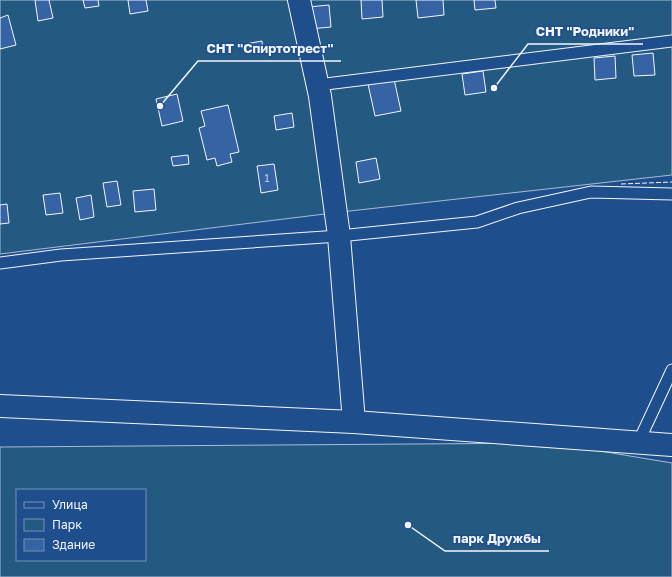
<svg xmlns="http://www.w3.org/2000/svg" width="672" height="577" viewBox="0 0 672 577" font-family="'Golos Text',sans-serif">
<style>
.green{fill:#245a82;stroke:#a8bbd7;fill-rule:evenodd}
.building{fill:#3563a3;stroke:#f2f6ff}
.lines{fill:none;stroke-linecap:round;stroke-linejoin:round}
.lane-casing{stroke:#f2f6ff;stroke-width:13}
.street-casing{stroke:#f2f6ff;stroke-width:24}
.lane{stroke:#1f4e8c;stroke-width:11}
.street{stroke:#1f4e8c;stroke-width:22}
.fence{stroke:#f2f6ff;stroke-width:1;stroke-dasharray:5 2;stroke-linecap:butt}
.labels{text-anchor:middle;stroke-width:3;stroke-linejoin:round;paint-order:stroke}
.number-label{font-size:10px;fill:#c3d1e8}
.leader{fill:none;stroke:#f2f6ff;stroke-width:1.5}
.callout-dot{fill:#f2f6ff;stroke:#1f4e8c;stroke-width:1.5}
.callout-label{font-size:13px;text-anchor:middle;font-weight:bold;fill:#f2f6ff;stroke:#1f4e8c;stroke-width:3;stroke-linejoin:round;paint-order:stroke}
</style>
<rect width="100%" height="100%" fill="#1f4e8c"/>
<!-- green -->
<g class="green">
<polygon points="0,0 672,0 672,175 341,212 0,254"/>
<path d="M552,443L672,463V577H0V447ZM17,490H145V560H17Z"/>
</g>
<!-- building -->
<g class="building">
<polygon points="35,0 49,0 53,18 38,21"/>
<polygon points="83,0 98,0 99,6 85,8"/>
<polygon points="128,0 146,0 148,11 130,14"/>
<polygon points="361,0 382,0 383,17 362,19"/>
<polygon points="416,0 443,0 444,15 418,18"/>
<polygon points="474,0 495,0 496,8 475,10"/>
<polygon points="329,5 331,27 310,29 308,7"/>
<polygon points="8,15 16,45 0,49 0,18"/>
<polygon points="262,41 263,51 247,53 245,44"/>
<polygon points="653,53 655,75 634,76 632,55"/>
<polygon points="615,56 616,78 595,80 594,58"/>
<polygon points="483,71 486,92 465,95 462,74"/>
<polygon points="394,79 401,111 375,116 368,84"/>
<polygon points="177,94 183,121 162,126 156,99"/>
<polygon points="228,105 239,152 230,154 232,162 217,166 215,158 207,160 199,128 205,126 201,111"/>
<polygon points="292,113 294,127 276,130 274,116"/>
<polygon points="188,155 189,164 173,166 171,157"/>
<polygon points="376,158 380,179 359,183 356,162"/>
<polygon points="274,164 278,190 261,193 257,166"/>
<polygon points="117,181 121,205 107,207 103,183"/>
<polygon points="154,189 156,210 135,212 133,191"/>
<polygon points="60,193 63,213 46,215 43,195"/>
<polygon points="91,195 94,217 80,220 76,198"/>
<polygon points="7,204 9,223 0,224 0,205"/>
</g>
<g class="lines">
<!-- lane casing -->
<g class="lane-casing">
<g id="lane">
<polyline points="318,85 672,41"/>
<polyline points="0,263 61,255 339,236 477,222 518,208 591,192 672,194"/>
<polyline points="638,443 672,370"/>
</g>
</g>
<!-- street casing -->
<g class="street-casing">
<g id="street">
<polyline points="299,0 320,96 339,236 354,422"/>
<polyline points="0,406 354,422 672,445"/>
</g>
</g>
<!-- lane -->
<use href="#lane" class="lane"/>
<!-- street -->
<use href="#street" class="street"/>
<!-- fence -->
<polyline class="fence" points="621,184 672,182"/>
</g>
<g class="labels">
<!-- number labels -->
<g class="number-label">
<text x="267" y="182">1</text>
</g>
</g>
<!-- callouts -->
<path class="leader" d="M494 88L528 44H643M160 106L198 61H341M408 525L445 551H549"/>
<g class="callout-dot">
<circle cx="494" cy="88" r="4"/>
<circle cx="160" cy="106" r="4"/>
<circle cx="408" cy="525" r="4"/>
</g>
<g class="callout-label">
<text x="585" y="36">СНТ "Родники"</text>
<text x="270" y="53">СНТ "Спиртотрест"</text>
<text x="497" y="543">парк Дружбы</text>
</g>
<!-- legend -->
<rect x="16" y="489" width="130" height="72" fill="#1f4e8c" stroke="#7391ba"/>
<rect x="24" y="502" width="20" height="6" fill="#1f4e8c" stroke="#7391ba"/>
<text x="52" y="509" font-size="12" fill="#f2f6ff">Улица</text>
<rect x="24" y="519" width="20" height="12" fill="#245a82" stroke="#7391ba"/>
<text x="52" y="529" font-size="12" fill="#f2f6ff">Парк</text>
<rect x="24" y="539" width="20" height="12" fill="#3563a3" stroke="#7391ba"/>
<text x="52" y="549" font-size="12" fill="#f2f6ff">Здание</text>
</svg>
